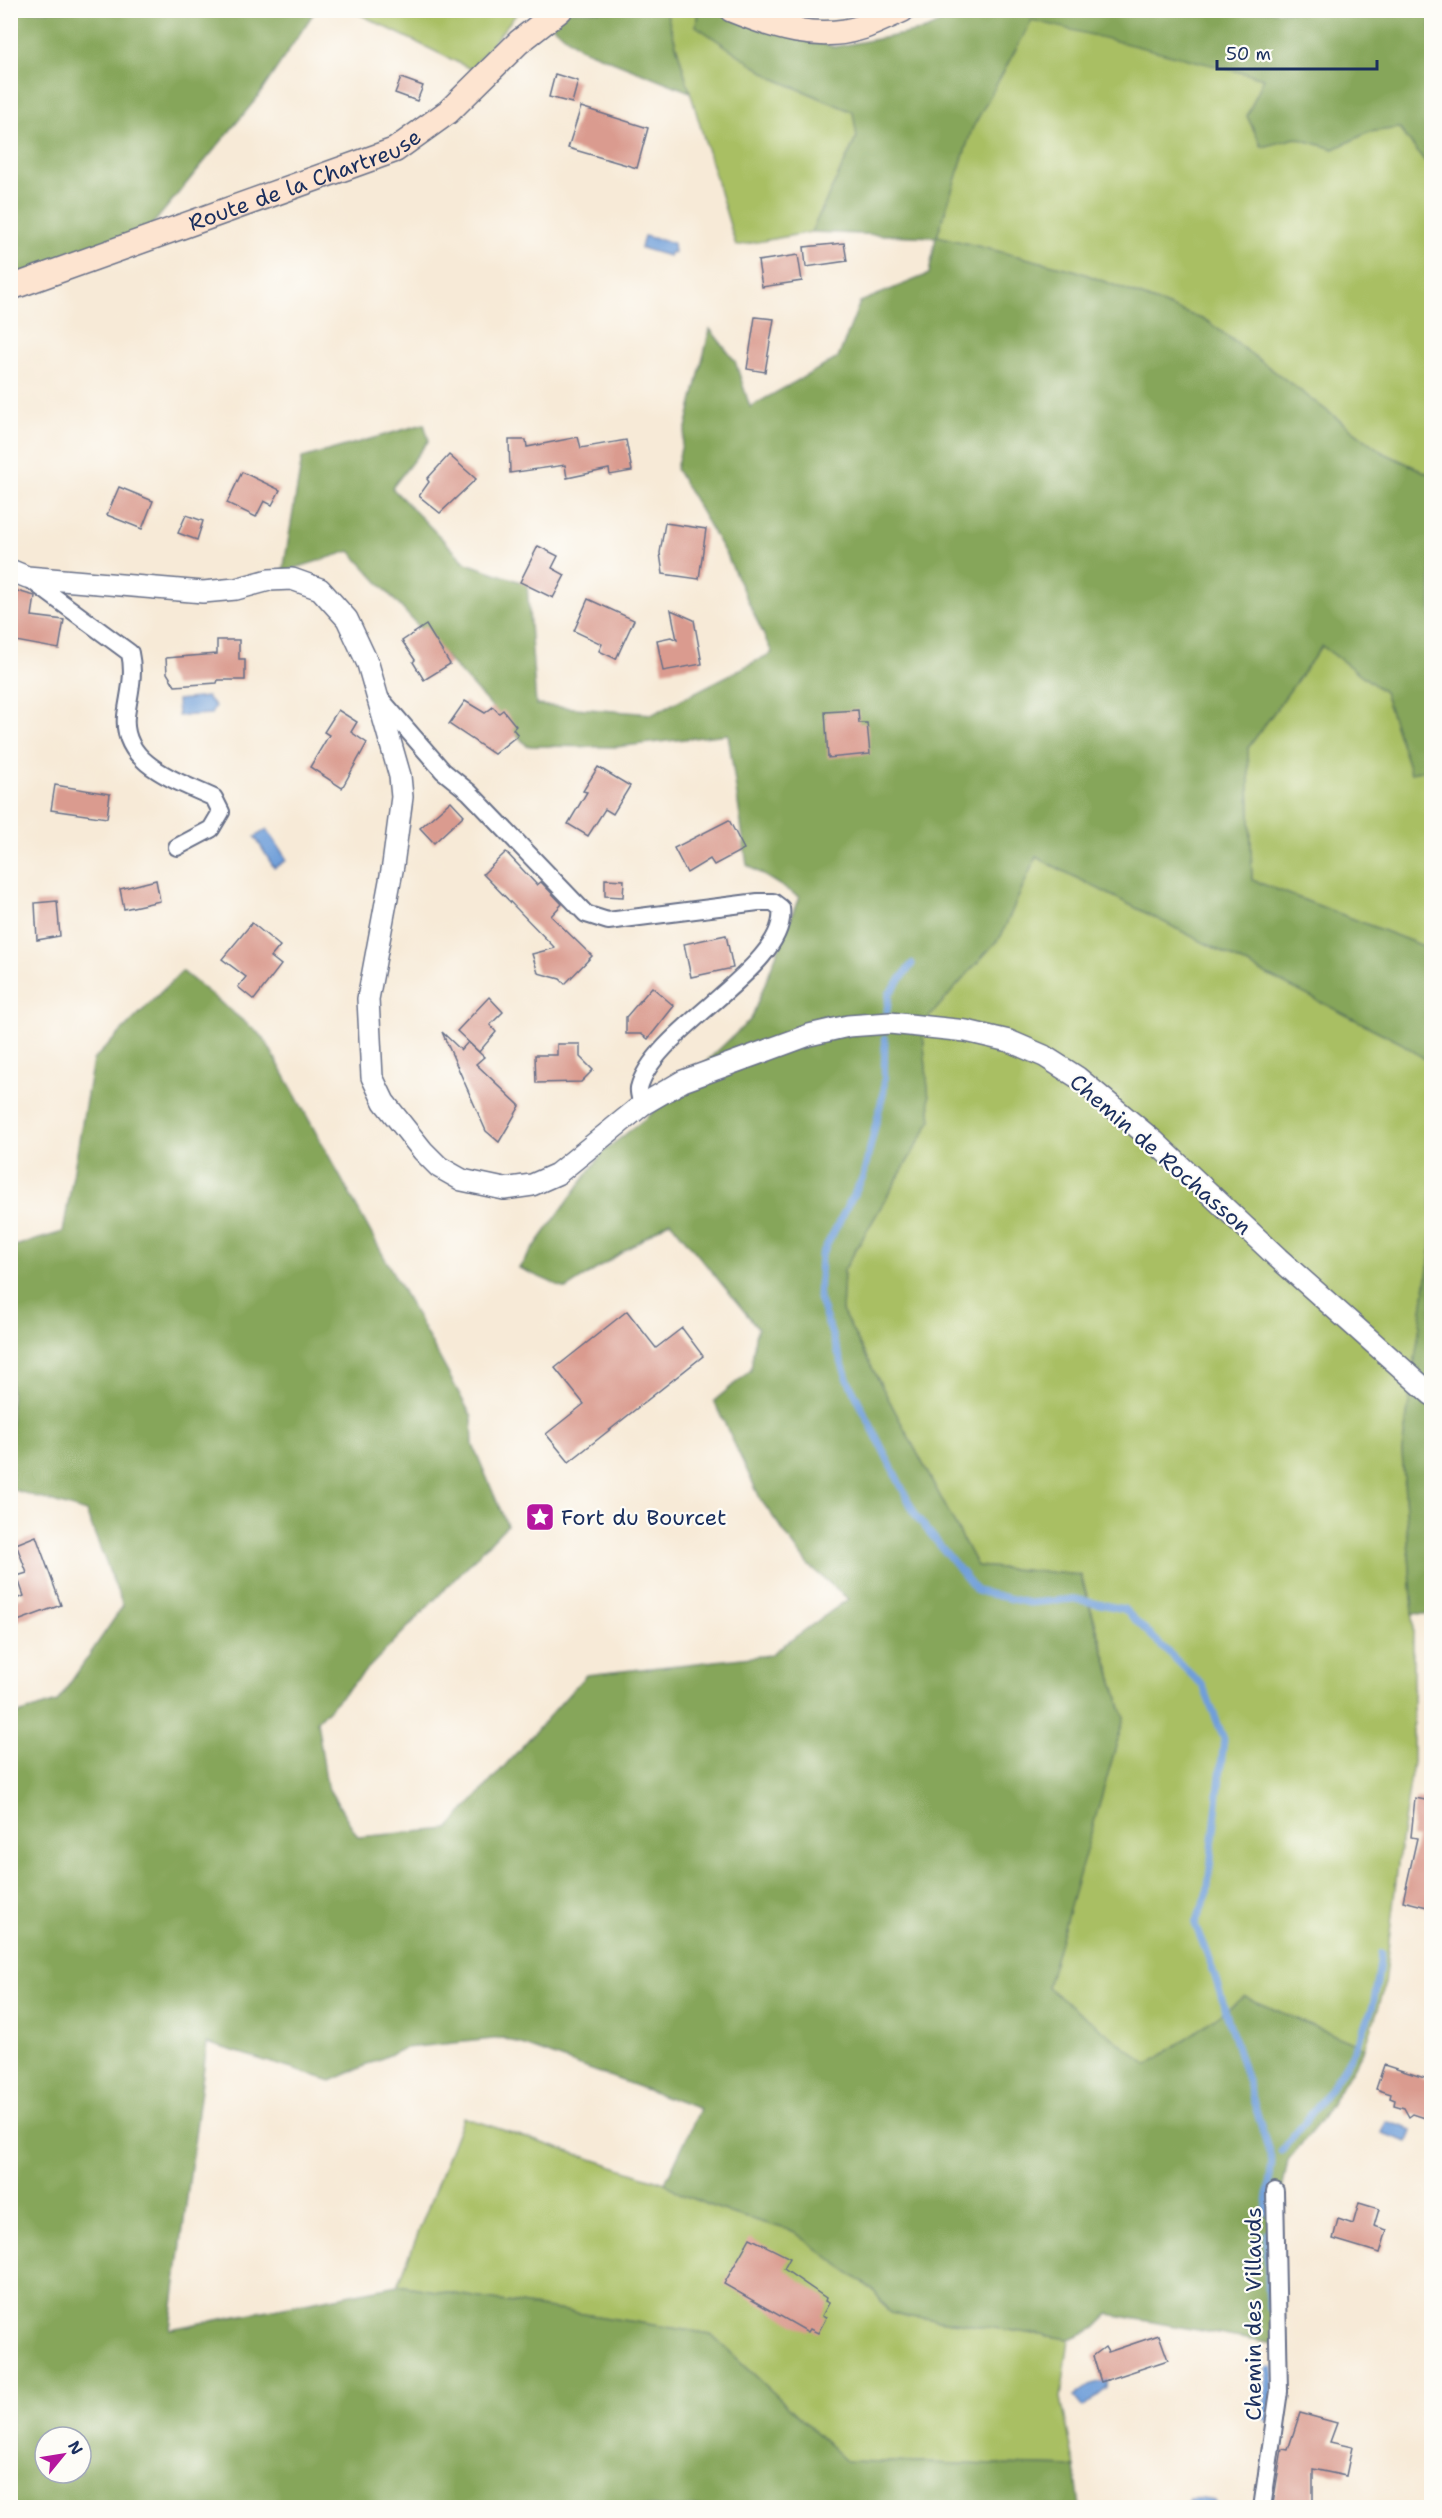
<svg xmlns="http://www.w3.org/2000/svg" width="1442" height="2518" viewBox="0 0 1442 2518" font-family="'Shantell Sans',sans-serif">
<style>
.green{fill:#a9bf64;stroke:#627761;stroke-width:1.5}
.forest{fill:#86a65a;stroke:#506a5c;stroke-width:1.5;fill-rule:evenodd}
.water{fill:#6f9fd9;stroke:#45679c;stroke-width:1.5}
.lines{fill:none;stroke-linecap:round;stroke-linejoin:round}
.stream{stroke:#6f9fd9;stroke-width:7}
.building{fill:#da9b8f}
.minor-casing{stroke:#687088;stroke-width:20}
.tertiary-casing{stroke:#687088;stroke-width:24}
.secondary-casing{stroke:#687088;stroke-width:27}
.minor{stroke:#fff;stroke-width:16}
.tertiary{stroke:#fff;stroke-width:21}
.secondary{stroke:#fde4d0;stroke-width:24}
.labels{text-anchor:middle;stroke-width:4.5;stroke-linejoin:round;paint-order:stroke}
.street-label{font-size:22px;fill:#1b2f5e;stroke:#fdfcf7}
.poi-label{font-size:22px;fill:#1b2f5e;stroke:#fdfcf7;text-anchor:start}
</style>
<rect width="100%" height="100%" fill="#fdfcf7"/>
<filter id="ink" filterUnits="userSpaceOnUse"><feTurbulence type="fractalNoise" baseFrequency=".0167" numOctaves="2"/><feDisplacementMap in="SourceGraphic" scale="12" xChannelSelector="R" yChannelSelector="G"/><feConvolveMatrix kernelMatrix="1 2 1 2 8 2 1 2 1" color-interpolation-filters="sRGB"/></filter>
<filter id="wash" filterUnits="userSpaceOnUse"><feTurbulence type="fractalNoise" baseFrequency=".008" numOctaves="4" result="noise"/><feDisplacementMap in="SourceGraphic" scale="24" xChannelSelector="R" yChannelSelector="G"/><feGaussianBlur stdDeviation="1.35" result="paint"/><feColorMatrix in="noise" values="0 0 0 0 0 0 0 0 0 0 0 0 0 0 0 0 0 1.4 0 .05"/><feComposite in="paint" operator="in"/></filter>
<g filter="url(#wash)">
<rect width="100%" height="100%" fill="#f7ead7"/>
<!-- green -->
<g class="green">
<polygon points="353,11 519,11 471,69"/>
<polygon points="666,11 698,11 696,26 773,78 853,112 857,136 811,232 736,246"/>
<polygon points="1032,19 1264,78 1247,116 1262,147 1296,138 1334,149 1369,132 1399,128 1431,169 1431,475 1382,452 1207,321 1077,271 937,236 972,129"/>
<polygon points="1322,646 1384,692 1411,773 1431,768 1431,949 1252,880 1248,748"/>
<polygon points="1036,857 1401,1043 1431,1063 1431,1248 1402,1451 1413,1613 1413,1762 1399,1855 1383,1993 1365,2048 1245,1997 1148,2066 1046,1987 1124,1718 1081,1575 977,1566 842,1311 844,1270 931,1121 922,1025 1001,936"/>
<polygon points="463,2117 665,2183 683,2195 730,2213 793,2231 874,2291 890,2313 1069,2339 1061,2398 1075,2467 846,2461 711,2334 398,2285"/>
</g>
<!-- forest -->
<g class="forest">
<polygon points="11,11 315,11 257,98 147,231 11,283"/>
<polygon points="533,11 666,11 690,92 580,48"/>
<path d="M698,11H721L834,47L926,30L962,11H1431V169L1399,128L1369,132L1334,149L1296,138L1262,147L1247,116L1264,78L1032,20L972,129L937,236L1077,271L1207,321L1382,452L1431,475V768L1411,773L1384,692L1322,646L1248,748L1252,880L1431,949V1063L1401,1043L1036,857L1001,936L922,1025L931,1121L844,1270L842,1311L977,1566L1080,1575L1124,1718L1047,1987L1148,2065L1245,1997L1365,2048L1321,2120L1288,2160L1278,2212L1279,2345L1109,2314L1095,2328L1069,2339L890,2313L874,2291L793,2231L730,2213L683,2195L665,2183L700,2109L503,2038L405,2048L331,2081L207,2043L170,2329L398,2285L711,2334L846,2461L1075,2467L1080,2507L11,2508V1716L57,1702L123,1606L86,1512L11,1489V1247L63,1232L93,1060L182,971L264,1038L472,1417L473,1445L507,1525L317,1721L327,1786L358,1837L448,1829L586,1675L770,1655L848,1599L807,1564L761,1500L714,1401L751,1370L755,1336L758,1328L670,1221L566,1289L519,1268L604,1151L651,1114L751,1019L799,897L747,865L728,734L616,747L527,746L350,551L283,572L302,458L424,424L429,440L392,488L466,563L527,584L536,705L653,714L772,653L728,558L676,469L710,329L735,361L750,407L838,358L860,302L929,274L936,237L811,232L857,137L853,112L773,78L696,26ZM45,2437H81V2473H45Z"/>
<polygon points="1431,1248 1431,1615 1413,1613 1402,1451"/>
</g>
<!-- water -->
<g class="water">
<polygon points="644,236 673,243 674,253 671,252 669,256 641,248"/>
<polygon points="207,697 215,706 211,714 178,716 177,700"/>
<polygon points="267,829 287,860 274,868 255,837"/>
<polygon points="1386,2121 1412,2130 1408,2142 1382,2133"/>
<polygon points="1108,2379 1107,2388 1083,2408 1074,2397 1090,2385"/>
<polygon points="1203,2499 1214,2501 1216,2507 1185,2507 1189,2500"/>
</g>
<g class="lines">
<!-- stream -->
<g class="stream">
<polyline points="887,1011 889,994 912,964"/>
<polyline points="885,1038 884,1090 863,1177 821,1256 819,1298 847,1378 916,1516 977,1591 1029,1603 1075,1599 1124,1609 1203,1686 1224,1739 1207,1895 1195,1924 1211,1964 1272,2161 1266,2212"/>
<path d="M1281,2151C1317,2108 1355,2062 1372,2008C1377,1990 1379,1971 1381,1953"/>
<polyline points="1267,2233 1269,2308"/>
<polyline points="1267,2418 1270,2370"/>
</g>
</g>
<g id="blocks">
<!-- building -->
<g class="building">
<polygon points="555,74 578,81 572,103 549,97"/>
<polygon points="401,78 423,86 417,101 395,93"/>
<polygon points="581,107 648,128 637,168 568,148"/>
<polygon points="844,243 847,261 806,267 804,247"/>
<polygon points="798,255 802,281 762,287 758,261"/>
<polygon points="755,317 774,319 765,372 747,369"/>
<polygon points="578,437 581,448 626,440 632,471 610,475 609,469 567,478 565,465 510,473 509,440 526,440 527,447"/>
<polygon points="449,455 476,479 440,513 419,496 429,482 427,479"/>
<polygon points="242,472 280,490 272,505 264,501 256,517 227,503"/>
<polygon points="119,487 153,501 142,529 107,515"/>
<polygon points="186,515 203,521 197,540 178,533"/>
<polygon points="665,523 706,529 699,579 663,574 660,553"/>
<polygon points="538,546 558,556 552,568 565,575 553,598 520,582"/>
<polygon points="10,589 35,596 32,616 64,620 59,649 10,640"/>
<polygon points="588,599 634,620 616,659 599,651 602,644 574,631"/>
<polygon points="671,610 694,620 702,664 663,671 657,640 671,637 677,640"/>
<polygon points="426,625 450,664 424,680 413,662 415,660 402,641"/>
<polygon points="217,640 239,640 239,659 245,659 245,680 218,680 217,683 175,686 167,673 166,658 217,654"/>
<polygon points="465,701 485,713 493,707 499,713 503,710 516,726 513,729 518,735 494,754 449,724"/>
<polygon points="338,710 357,722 351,732 367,743 342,788 310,767 329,735 324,732"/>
<polygon points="858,710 859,723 867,723 870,754 828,758 825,712"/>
<polygon points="598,767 630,786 613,814 605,809 588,836 568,824 587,792 583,791"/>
<polygon points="55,785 110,794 107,818 51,810"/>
<polygon points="451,801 464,815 434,843 420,828"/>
<polygon points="729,820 744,849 714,865 710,859 687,873 674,848"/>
<polygon points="506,852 537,885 541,882 562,904 551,916 592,956 565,984 560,979 538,973 532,954 555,948 483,874"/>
<polygon points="605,879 624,880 623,897 605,896"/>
<polygon points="156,880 160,901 124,909 120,889"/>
<polygon points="57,901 60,936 37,940 35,903"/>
<polygon points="252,923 280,946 271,957 281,965 254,1000 238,987 246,977 222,959"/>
<polygon points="726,935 733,968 691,977 684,944"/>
<polygon points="652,987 674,1006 648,1039 641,1034 626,1034 626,1017"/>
<polygon points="489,997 503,1012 490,1025 496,1032 479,1052 457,1031"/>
<polygon points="442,1032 461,1050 468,1042 484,1057 476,1064 520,1106 499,1142 486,1131"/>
<polygon points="557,1044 580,1044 580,1057 593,1070 581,1082 536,1083 535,1055 557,1055"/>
<polygon points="627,1311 656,1348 682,1328 703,1356 569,1462 546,1434 584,1404 555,1368"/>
<polygon points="36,1536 61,1605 15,1622 10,1601 24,1596 17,1576 27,1573 16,1544"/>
<polygon points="1415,1798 1431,1801 1431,1908 1403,1901 1417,1838 1411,1837"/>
<polygon points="1384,2065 1431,2080 1431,2120 1413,2114 1409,2117 1404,2108 1394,2105 1395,2100 1390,2098 1391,2094 1376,2089"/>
<polygon points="1359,2203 1379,2209 1374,2226 1387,2230 1380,2253 1333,2239 1338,2219 1353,2224"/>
<polygon points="750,2238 790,2258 784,2269 826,2298 825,2301 829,2303 822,2316 826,2318 818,2333 810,2329 808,2332 724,2284"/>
<polygon points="1159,2335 1168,2360 1101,2382 1093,2356 1105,2347 1108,2352"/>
<polygon points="1300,2413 1337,2423 1330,2442 1352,2447 1346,2476 1313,2469 1313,2507 1273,2504 1282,2449 1288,2450"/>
</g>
</g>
</g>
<g filter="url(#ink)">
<use href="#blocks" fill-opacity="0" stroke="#687088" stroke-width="1.5"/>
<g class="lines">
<!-- minor casing -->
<g class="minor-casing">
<g id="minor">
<path d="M27,577L130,653C135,676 129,693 126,716C121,765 179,781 214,798L221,812L211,829L177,847"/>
<path d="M378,696L443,771L469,792L586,914L608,921L758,902H773L781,908C790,967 654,1028 639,1088C638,1093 641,1100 642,1105"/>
<polyline points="1262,2508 1279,2391 1275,2191"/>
</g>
</g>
<!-- tertiary casing -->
<g class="tertiary-casing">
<polyline id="tertiary" points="10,570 27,577 203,592 236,589 269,580 292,579 320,589 347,619 368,664 400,776 402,797 393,865 368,999 372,1077 384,1102 423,1151 439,1167 462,1180 504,1189 532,1185 557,1174 642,1105 683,1081 809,1035 848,1026 890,1023 966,1031 1009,1041 1044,1056 1077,1077 1154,1141 1278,1258 1432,1395"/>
</g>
<!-- secondary casing -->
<g class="secondary-casing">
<g id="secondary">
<path d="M732,10C774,27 818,42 863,27C876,22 889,16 902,10"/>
<path id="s1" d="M10,288L395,150L448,112L519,42L560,10"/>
</g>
</g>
<!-- minor -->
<use href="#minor" class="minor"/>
<!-- tertiary -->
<use href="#tertiary" class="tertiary"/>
<!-- secondary -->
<use href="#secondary" class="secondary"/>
</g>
</g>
<!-- icons -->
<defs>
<g id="sight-square" transform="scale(1.5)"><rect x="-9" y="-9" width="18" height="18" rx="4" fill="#b5179e" stroke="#fdfcf7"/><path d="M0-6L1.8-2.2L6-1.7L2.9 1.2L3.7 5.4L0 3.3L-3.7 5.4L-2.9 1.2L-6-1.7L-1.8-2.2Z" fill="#fff"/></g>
</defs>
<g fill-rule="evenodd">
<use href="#sight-square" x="540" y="1517"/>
</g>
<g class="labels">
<!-- street labels -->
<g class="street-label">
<text dy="8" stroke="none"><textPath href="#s1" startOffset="314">Route de la Chartreuse</textPath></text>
<text transform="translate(1161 1154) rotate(41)" y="8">Chemin de Rochasson</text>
<text transform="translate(1253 2314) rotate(-90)" y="8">Chemin des Villauds</text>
</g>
<!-- poi labels -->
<g class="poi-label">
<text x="561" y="1525">Fort du Bourcet</text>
</g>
</g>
<!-- margin -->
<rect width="1442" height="2518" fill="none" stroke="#fdfcf7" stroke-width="36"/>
<!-- north arrow -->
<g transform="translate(63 2455) rotate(60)"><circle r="28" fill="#fdfcf7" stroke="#a3aaba" stroke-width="1.5"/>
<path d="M0-4.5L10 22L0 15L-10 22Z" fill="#b5179e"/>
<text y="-9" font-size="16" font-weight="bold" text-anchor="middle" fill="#1b2f5e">N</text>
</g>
<!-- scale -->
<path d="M1217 60v9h160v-9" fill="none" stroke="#1b2f5e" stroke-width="3"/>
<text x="1226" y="60" font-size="18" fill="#1b2f5e" stroke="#fdfcf7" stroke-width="4.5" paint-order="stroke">50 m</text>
</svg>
